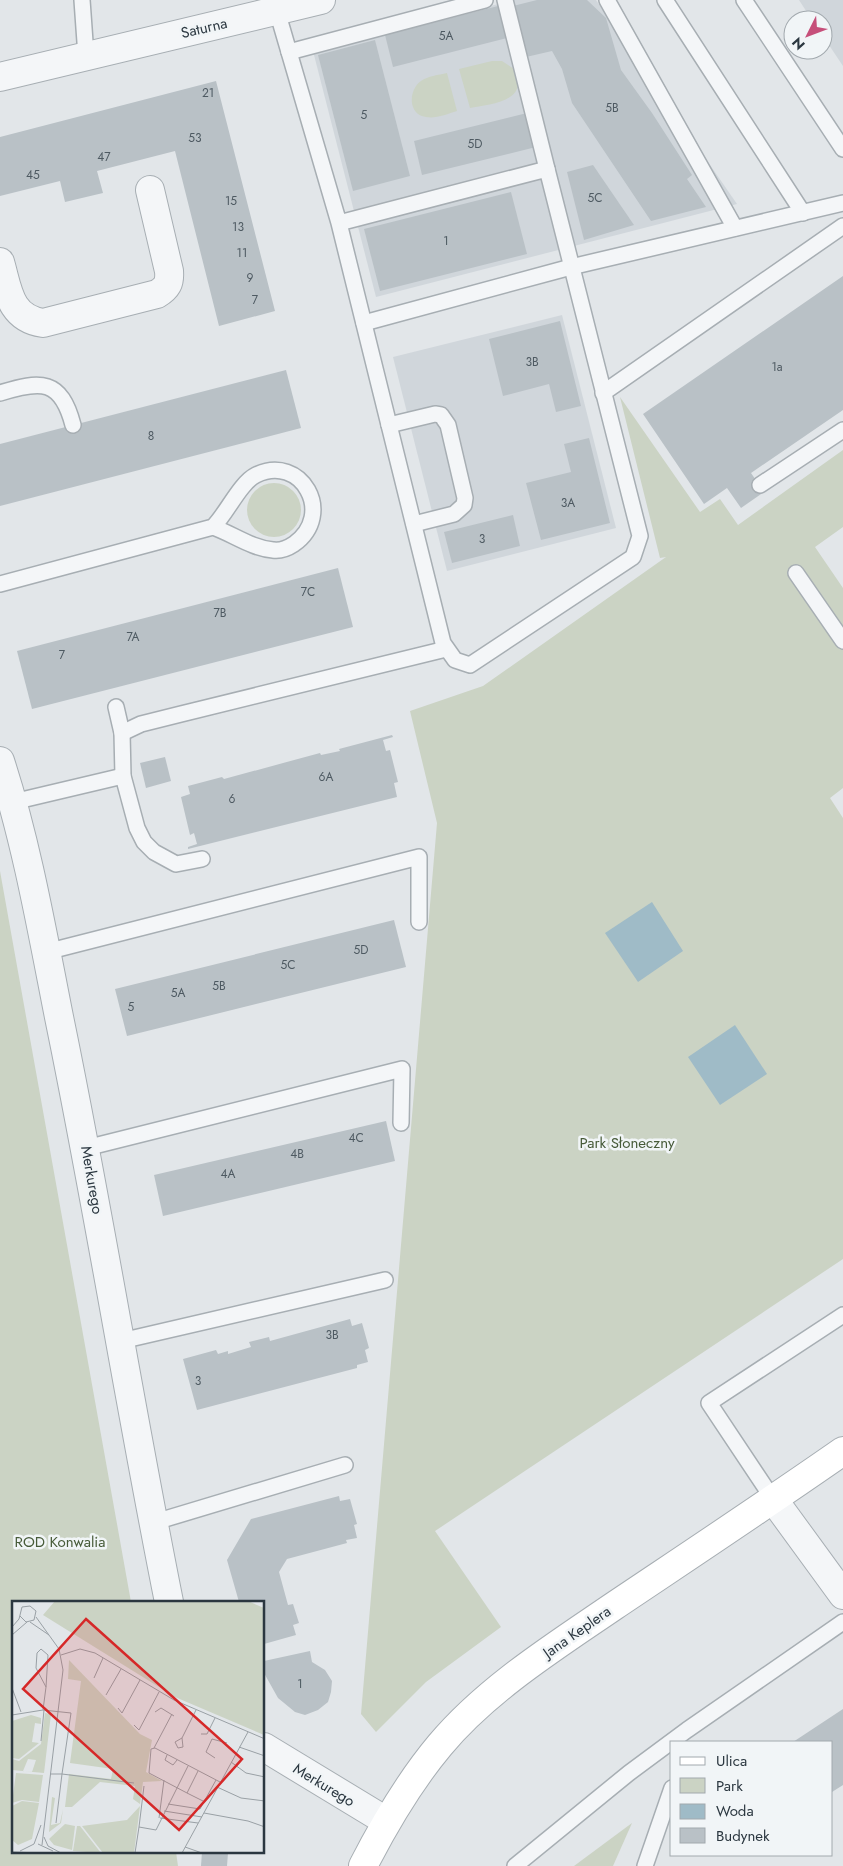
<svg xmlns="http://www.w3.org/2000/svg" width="843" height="1866" viewBox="0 0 843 1866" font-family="Jost,sans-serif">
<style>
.built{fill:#d0d6db}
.green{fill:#cbd3c4}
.water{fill:#9fbbc7}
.building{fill:#b9c1c6}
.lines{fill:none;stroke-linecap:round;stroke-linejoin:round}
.lane-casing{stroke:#a7aeb3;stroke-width:18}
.street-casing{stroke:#a7aeb3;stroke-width:30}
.secondary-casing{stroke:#a7aeb3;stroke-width:30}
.lane{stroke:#f4f6f8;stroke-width:15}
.street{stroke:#f4f6f8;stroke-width:28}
.secondary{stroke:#fff;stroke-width:28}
.labels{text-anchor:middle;stroke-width:5;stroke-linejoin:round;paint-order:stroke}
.number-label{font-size:12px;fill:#4e5a62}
.street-label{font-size:15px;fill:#2b3740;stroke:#f1f5f7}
.park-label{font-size:15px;fill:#475b39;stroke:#f1f5f7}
.inset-road{fill:none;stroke:#99a0a5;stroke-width:1}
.view{fill:#d62828;fill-opacity:0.15;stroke:#d62828;stroke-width:2.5}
.inset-edge{fill:none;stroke:#2b3740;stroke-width:2.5}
</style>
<rect width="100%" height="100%" fill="#e2e6e9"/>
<!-- built -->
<g class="built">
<polygon points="514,0 596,0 737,204 376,297 313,51"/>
<polygon points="799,0 843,0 843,66 823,36 823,20 812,20"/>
<polygon points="562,315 616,528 447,571 393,357"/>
</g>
<!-- green -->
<g class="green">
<path d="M492,61H502L514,69C516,74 519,80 518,85C516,103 484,105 470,108L459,69Z"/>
<path d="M447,73L457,111C447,114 436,119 426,117C408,115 408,90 421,81C428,76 438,75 447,73Z"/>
<polygon points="620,397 700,512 720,499 738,525 843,450 843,527 815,547 843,588 843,788 830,798 843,818 843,1259 435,1531 501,1627 426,1682 376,1732 361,1714 437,823 410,711 483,686 666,557 660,558"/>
<circle cx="274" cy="510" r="27"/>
<polygon points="0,871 131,1602 14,1602 14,1852 176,1852 178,1866 0,1866"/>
<polygon points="632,1823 613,1866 574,1866"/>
</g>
<!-- water -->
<g class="water">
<polygon points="652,902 683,951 638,982 605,933"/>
<polygon points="735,1025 767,1074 720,1105 688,1057"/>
</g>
<!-- building -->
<g class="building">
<polygon points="537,0 587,0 606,18 621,70 652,113 692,175 687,179 706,207 651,221 572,103 562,69 552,51 526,57 513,6"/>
<polygon points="498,6 507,38 393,67 385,35"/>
<polygon points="375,40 410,176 353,191 318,55"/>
<polygon points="216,81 275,311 219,326 175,151 97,171 103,193 65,202 60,181 0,196 0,137"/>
<polygon points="527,113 536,147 422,175 414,141"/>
<polygon points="593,165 634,225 584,240 567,172"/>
<polygon points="511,192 527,254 380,291 364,229"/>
<polygon points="843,276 843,410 751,473 764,492 741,508 727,488 704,504 643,414"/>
<polygon points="560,321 581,406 556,412 549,384 503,396 489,339"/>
<polygon points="286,370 301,428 0,506 0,444"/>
<polygon points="589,438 610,523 541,540 526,483 571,472 564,444"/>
<polygon points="513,515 520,546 452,563 444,532"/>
<polygon points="338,568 353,627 32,709 17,651"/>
<polygon points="392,735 393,737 383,740 386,751 390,750 398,782 394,783 397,797 188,849 188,847 197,844 194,833 190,835 181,797 190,794 188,786 222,777 224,779 320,753 321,755 340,751 339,749"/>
<polygon points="165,757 171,781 146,788 140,763"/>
<polygon points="394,920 406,967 127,1036 115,989"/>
<polygon points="386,1121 395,1161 163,1216 154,1175"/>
<polygon points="350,1319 352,1326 362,1323 369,1348 365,1350 368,1362 357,1365 357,1368 197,1410 183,1359 216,1350 218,1354 228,1351 228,1354 251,1347 249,1342 269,1337 270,1341"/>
<polygon points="339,1496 340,1501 350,1499 357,1524 354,1525 357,1538 346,1540 347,1543 287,1559 279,1572 288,1605 293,1604 299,1623 293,1625 296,1635 264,1644 264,1602 239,1602 227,1560 251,1519"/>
<polygon points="310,1651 312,1662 325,1670 332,1681 331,1692 328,1702 318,1710 305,1715 295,1712 278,1698 264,1673 264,1661"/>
<polygon points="843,1709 843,1785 832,1792 832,1742 793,1742"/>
<polygon points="202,1852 228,1853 227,1866 201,1866"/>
</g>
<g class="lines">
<!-- lane casing -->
<g class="lane-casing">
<g id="lane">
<polyline points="82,0 86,56"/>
<polyline points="505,0 547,169"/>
<polyline points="607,0 735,228"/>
<polyline points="665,0 803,213"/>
<polyline points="744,0 843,149"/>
<polyline points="277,11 339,223 443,643 455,660 470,665 633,557 640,536 547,169 339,223"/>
<polyline points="289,52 485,0"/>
<polyline points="364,323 571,267 843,203"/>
<path d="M0,393C41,380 61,379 73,425"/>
<polyline points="603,393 843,226"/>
<polyline points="389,425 435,414 441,415 448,425 465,498 464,505 454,514 414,524"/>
<polyline points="760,485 843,430"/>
<polyline points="796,573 843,641"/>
<path d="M0,584L213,527C227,513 240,483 256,475C301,453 336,514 294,544C288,548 280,551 273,550C251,548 233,534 213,527"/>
<polyline points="116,707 122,733 123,776 137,828 144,842 154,852 176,864 202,859"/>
<polyline points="122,733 141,724 181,714 446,649"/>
<polyline points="13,802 123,776"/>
<polyline points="46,952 419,857 419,922"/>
<polyline points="86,1148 402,1069 401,1123"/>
<polyline points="121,1341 385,1280"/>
<polyline points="773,1499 709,1403 843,1315"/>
<polyline points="155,1522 345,1465"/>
<polyline points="515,1866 629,1773 687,1730 843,1622"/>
<polyline points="645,1866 672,1788"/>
</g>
</g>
<!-- street casing -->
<g class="street-casing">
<g id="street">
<polyline points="0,77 321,0"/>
<path d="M0,262C8,289 9,318 43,323L157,294C167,288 170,283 169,271L150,190"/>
<path d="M0,761C27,844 42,931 59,1017C99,1211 130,1408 169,1602"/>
<polyline points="773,1499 843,1595"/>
<polyline points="264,1747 386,1821"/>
</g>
</g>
<!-- secondary casing -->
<g class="secondary-casing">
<path id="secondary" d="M363,1866C385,1823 409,1782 440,1745C487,1689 554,1647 614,1606C690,1555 767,1504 843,1451"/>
</g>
<!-- lane -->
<use href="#lane" class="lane"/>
<!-- street -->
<use href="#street" class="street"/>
<!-- secondary -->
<use href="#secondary" class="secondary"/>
</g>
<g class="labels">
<!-- number labels -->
<g class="number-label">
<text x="446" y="40">5A</text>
<text x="208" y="97">21</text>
<text x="612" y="112">5B</text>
<text x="364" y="119">5</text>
<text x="195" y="142">53</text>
<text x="475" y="148">5D</text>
<text x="104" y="161">47</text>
<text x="33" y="179">45</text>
<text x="595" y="202">5C</text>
<text x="231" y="205">15</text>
<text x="238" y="231">13</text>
<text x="446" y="245">1</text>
<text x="242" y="257">11</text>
<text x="250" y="282">9</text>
<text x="255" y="304">7</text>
<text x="532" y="366">3B</text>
<text x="777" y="371">1a</text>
<text x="151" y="440">8</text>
<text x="568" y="507">3A</text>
<text x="482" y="543">3</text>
<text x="308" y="596">7C</text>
<text x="220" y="617">7B</text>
<text x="133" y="641">7A</text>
<text x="62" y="659">7</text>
<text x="326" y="781">6A</text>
<text x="232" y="803">6</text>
<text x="361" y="954">5D</text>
<text x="288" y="969">5C</text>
<text x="219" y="990">5B</text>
<text x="178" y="997">5A</text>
<text x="131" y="1011">5</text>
<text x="356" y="1142">4C</text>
<text x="297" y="1158">4B</text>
<text x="228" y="1178">4A</text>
<text x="332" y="1339">3B</text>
<text x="198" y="1385">3</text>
<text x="300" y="1688">1</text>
</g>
<!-- street labels -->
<g class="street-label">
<text transform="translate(204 28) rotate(-13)" y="5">Saturna</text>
<text transform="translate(92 1180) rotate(80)" y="5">Merkurego</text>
<text transform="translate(577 1632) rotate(-35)" y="5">Jana Keplera</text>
<text transform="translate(324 1785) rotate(31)" y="5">Merkurego</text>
</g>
<!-- park labels -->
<g class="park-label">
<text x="627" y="1148">Park Słoneczny</text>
<text x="60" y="1547">ROD Konwalia</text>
</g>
</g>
<!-- overview -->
<g transform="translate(12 1601)">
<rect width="252" height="252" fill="#e2e6e9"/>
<path d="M43,0H236L252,7V134L163,96L31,14ZM57,59L128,133L140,139L134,171L150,180L131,181L128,203L121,198L123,185L88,181L60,206H53L57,173L99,178L101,168L58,162L69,80L56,78ZM33,112L39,113L32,172L0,169V158L7,160L29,143ZM16,158L24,159L20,171L11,170ZM19,114L29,117V123L23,122L20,141L27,142L7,158L0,157V120ZM4,172L31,174L27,201L10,199L0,202ZM40,196L43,197L39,224L48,222L51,208L49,222L37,231ZM10,200L27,202L20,238L6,244L0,239V205ZM128,205L122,252H91L70,225L115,219ZM53,223L63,225L60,249L42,244L37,238ZM65,225H68L89,252L61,250Z" fill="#cbd3c4" fill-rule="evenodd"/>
<path class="inset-road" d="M8,15L14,21L22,19L24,10L18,5M24,16L47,48L51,69L30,244M18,21L37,34M0,26L7,18L10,6L18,5M0,34L15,21M49,54L68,48L83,52L162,99L253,138M82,77L91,57M0,87L9,111M94,94L109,68M106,107L110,112L128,79M31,109L34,86L36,54L29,48L25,52L24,67L34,86M143,111L149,107L162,115M0,114L31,109L59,112L50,173H38M122,124L127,129L147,91M189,133H195L203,117M170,137L163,141L166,147L171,146L170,137L184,109M29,140L32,109M227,146L253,155M142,147L160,113M155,154L153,159L161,164L165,159M203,157L194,151L200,138L215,142M219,161L234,172L253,176M186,170L175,192L137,172L139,148L143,147L208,181M205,186L229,197L253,200M175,192L193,201M156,203L188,208L204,179M152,210L190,216M192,212L236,220L253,226M147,217L152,179M148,217L186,222M44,222L50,173L122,182M127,226L132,185M32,236L36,245L49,252M26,243L41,250M173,246L190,252M8,250L22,243L29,224M1,251L27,252M123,252L127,226L144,229L176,165M170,252L236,131"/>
<path class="view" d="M74,18L230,158L167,229L11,88Z"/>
<rect width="252" height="252" class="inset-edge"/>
</g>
<!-- legend -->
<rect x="670" y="1741" width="162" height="115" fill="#f1f5f7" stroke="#a2a9ae"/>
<rect x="680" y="1757" width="25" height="8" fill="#ffffff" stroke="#a2a9ae"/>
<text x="716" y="1766" font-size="15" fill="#2b3740">Ulica</text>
<rect x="680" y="1778" width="25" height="15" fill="#cbd3c4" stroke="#a2a9ae"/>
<text x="716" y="1791" font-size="15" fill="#2b3740">Park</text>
<rect x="680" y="1804" width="25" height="15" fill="#9fbbc7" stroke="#a2a9ae"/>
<text x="716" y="1816" font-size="15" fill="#2b3740">Woda</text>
<rect x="680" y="1828" width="25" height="15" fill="#b9c1c6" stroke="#a2a9ae"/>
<text x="716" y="1841" font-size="15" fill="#2b3740">Budynek</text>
<!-- north arrow -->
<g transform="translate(808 35) rotate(228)"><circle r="24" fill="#f1f5f7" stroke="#a2a9ae"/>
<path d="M0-4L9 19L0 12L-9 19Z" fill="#c64f7a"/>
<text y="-8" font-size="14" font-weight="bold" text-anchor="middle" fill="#2b3740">N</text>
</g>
</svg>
